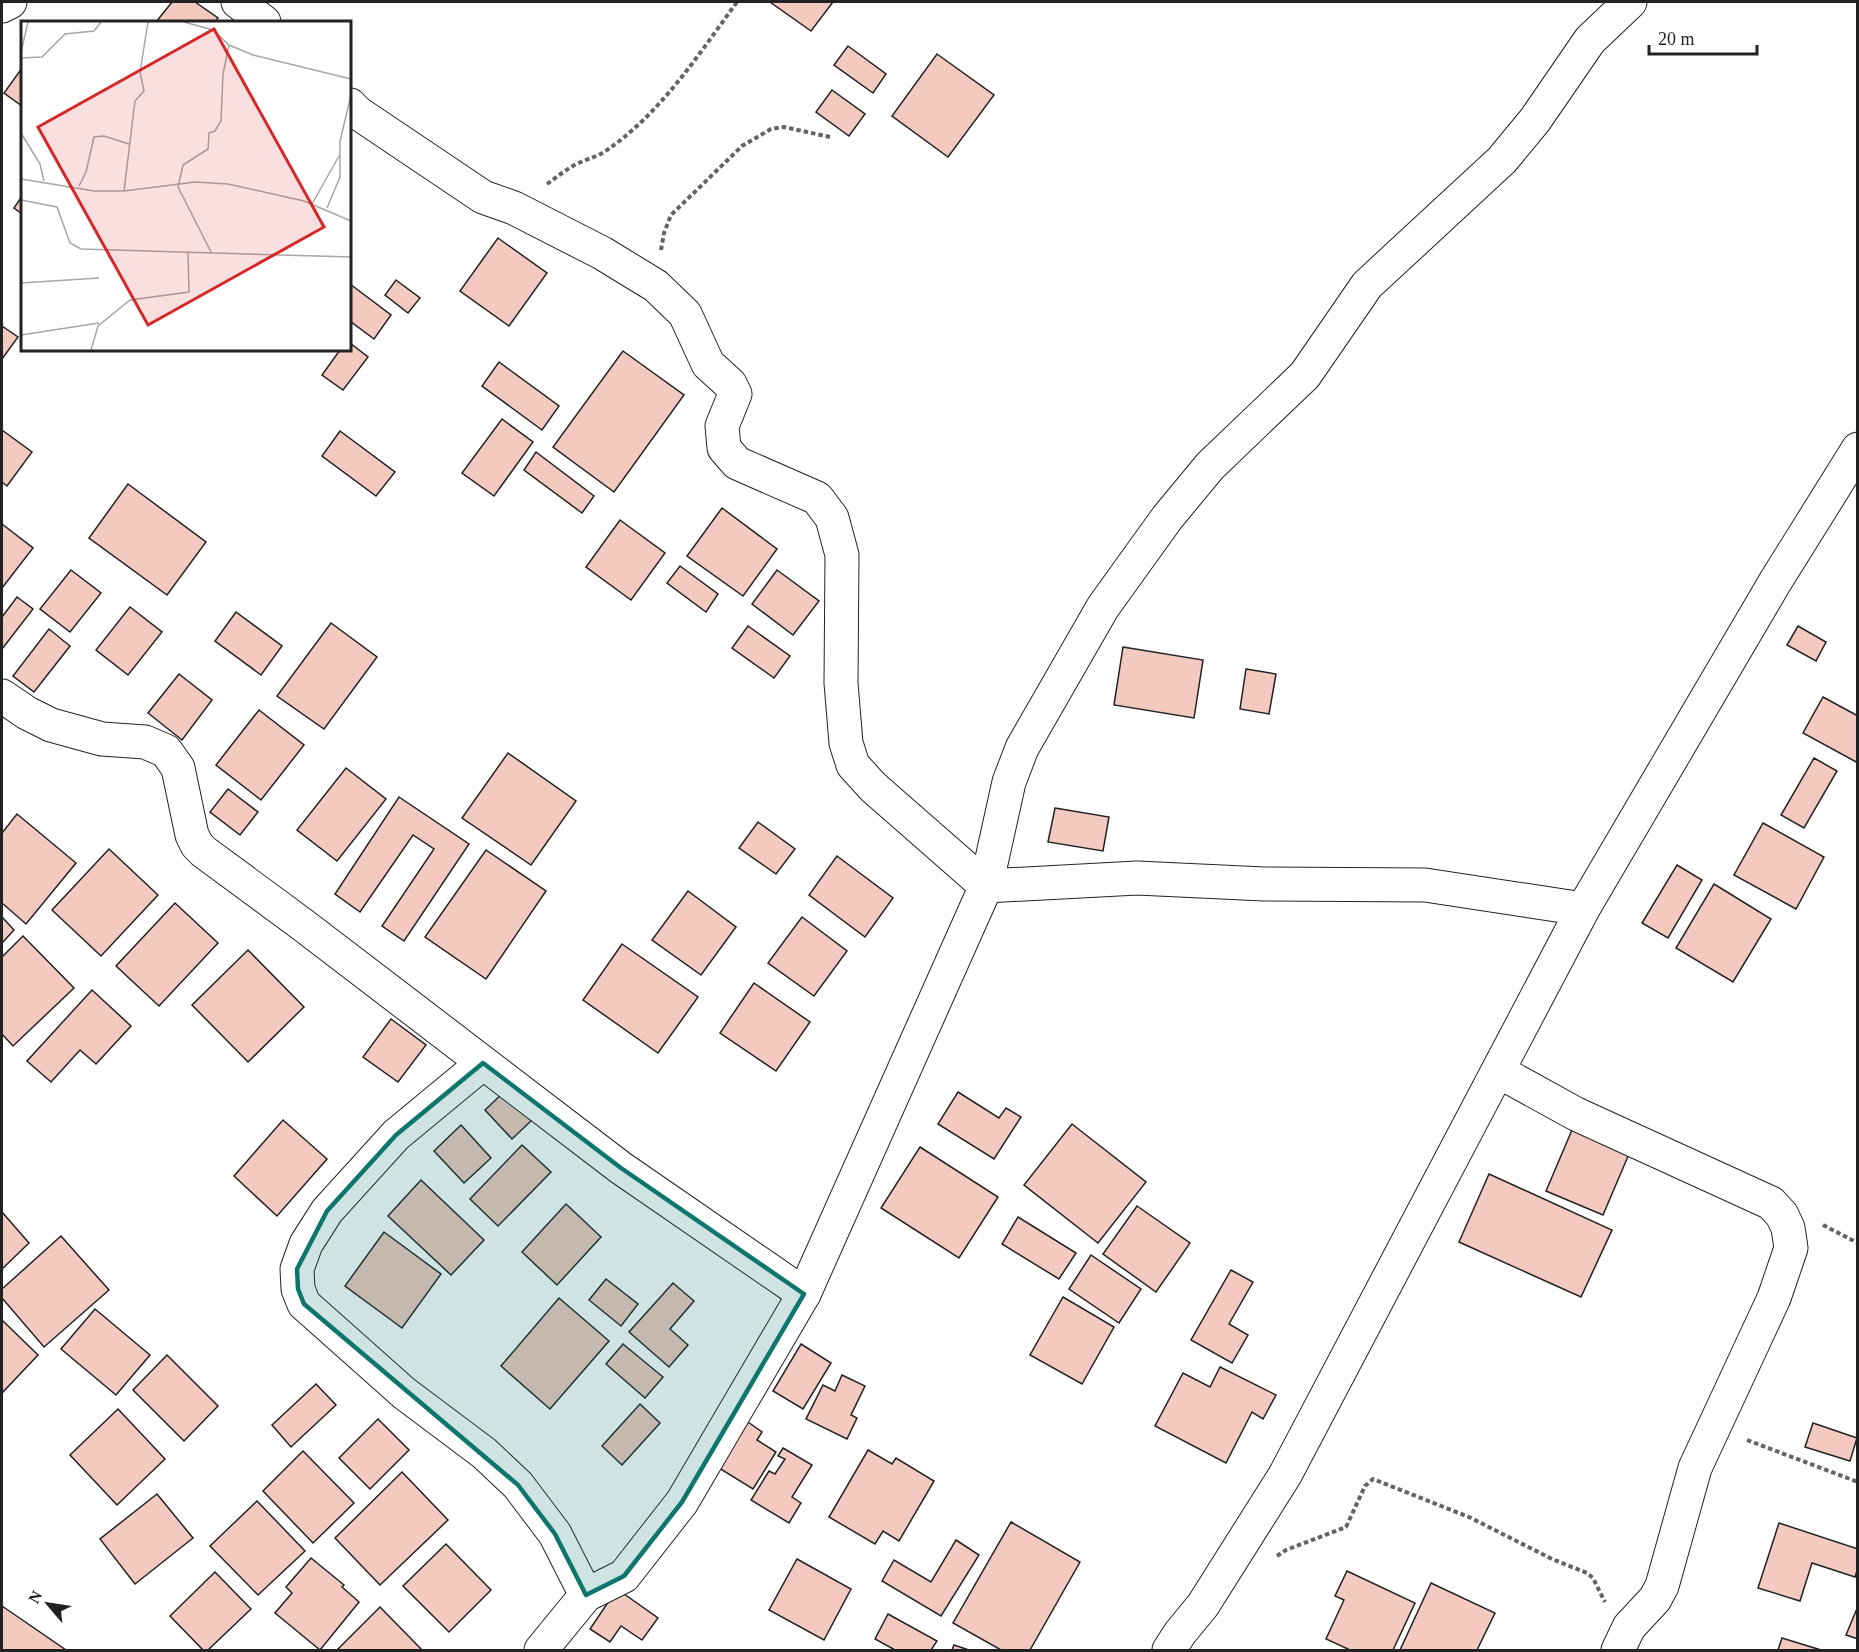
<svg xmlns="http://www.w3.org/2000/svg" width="1859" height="1652" viewBox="0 0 1859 1652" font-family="Georgia,serif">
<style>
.building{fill:#f3c9c0;stroke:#222;stroke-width:1.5}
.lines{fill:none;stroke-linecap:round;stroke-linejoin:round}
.minor-casing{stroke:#222;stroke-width:35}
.path{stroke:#646464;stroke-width:4;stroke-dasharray:4.5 3;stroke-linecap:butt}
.minor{stroke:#fff;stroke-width:33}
.marked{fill:#0f766e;fill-opacity:0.2;stroke:#0f766e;stroke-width:4.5;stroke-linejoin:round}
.inset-road{fill:none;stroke:#a7a7a7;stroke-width:1.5}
.view{fill:#d62828;fill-opacity:0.15;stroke:#d62828;stroke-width:3}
.inset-edge{fill:none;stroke:#222;stroke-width:3}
</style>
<rect width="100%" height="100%" fill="#fff"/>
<!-- building -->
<g class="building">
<polygon points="172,2 195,2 218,18 215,22 156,22"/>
<polygon points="770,2 833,2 811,31"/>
<polygon points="848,46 886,74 873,93 834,65"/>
<polygon points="937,54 994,95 948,157 892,116"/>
<polygon points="22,68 22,106 4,93"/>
<polygon points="832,90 865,114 849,136 816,112"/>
<polygon points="22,196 22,214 14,208"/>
<polygon points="498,238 547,273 509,326 460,291"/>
<polygon points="396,280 420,298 408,313 385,295"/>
<polygon points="350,284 391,315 374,339 350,321"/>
<polygon points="2,326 18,337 2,359"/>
<polygon points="350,343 368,357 343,390 322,375 340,350 350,350"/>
<polygon points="623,351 684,395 614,492 553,447"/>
<polygon points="499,362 559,406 542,430 482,386"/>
<polygon points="502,419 533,442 494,496 462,473"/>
<polygon points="2,430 32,452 7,486 2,482"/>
<polygon points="340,431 395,472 376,496 322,456"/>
<polygon points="536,452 594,496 582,513 524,470"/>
<polygon points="128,484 206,542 167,595 89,538"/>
<polygon points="722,508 777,549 743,596 687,556"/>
<polygon points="620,520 665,553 631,600 586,567"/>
<polygon points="2,524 33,548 2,588"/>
<polygon points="680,566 718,594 706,612 667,583"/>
<polygon points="71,570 101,593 70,632 40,609"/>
<polygon points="777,570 819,601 793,635 752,604"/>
<polygon points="17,597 33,609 2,649 2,617"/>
<polygon points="130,607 162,632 128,675 96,650"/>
<polygon points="236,612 282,646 261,675 215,641"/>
<polygon points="331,623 377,657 324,729 277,696"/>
<polygon points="748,626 790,656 774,678 732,648"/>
<polygon points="1798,626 1826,642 1816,661 1787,645"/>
<polygon points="49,629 70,646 34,692 13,676"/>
<polygon points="1123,647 1203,660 1194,718 1114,705"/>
<polygon points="1246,669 1276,674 1269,714 1240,709"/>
<polygon points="179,674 212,700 182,740 148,713"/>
<polygon points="1823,697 1858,716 1858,763 1803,733"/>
<polygon points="259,710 304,745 261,800 216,765"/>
<polygon points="508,753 576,801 531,865 462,818"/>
<polygon points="1814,758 1837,771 1804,828 1781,815"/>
<polygon points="346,768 386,799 337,861 297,830"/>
<polygon points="228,789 258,812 240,835 210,812"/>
<polygon points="399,797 469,844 404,941 382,926 434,849 413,835 360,912 335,894"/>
<polygon points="1055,808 1109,817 1103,851 1048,842"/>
<polygon points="17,814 76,863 26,924 2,903 2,833"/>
<polygon points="758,822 795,849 776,874 739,848"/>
<polygon points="1763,823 1824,857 1796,909 1734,875"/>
<polygon points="109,849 158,895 101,956 52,910"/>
<polygon points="486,850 546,891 486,979 425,937"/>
<polygon points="837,856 893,898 865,937 809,895"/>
<polygon points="1677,865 1702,880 1668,938 1642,923"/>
<polygon points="1714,884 1771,919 1733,982 1676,948"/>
<polygon points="688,891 736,927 701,975 652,940"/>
<polygon points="175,903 218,943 159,1006 116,966"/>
<polygon points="2,917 14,930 2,943"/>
<polygon points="802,917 847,951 814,996 768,963"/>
<polygon points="23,936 74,988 13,1046 2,1034 2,957"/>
<polygon points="622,944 698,997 658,1053 583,1000"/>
<polygon points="248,950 304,1007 248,1062 192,1005"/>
<polygon points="754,983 810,1022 776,1071 720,1033"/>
<polygon points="92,990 131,1026 96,1064 80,1050 51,1082 27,1061"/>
<polygon points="391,1019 426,1045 398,1082 363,1057"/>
<polygon points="506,1090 533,1119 512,1139 485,1110"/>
<polygon points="958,1092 999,1118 1006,1108 1021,1117 994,1159 938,1124"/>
<polygon points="283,1120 327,1159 277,1216 234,1176"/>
<polygon points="1072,1124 1146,1182 1098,1243 1024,1185"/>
<polygon points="461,1125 491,1158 464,1183 434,1151"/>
<polygon points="1572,1130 1629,1154 1603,1215 1546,1191"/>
<polygon points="522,1145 551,1172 498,1226 470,1199"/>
<polygon points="920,1147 998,1197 959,1258 881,1208"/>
<polygon points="1489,1174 1612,1230 1581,1297 1459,1242"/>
<polygon points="421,1180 484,1240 451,1275 388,1216"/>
<polygon points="566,1204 601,1237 557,1285 522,1252"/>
<polygon points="1137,1206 1190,1243 1156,1292 1103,1254"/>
<polygon points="2,1212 29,1243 2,1269"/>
<polygon points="1018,1217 1076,1253 1059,1279 1002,1244"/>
<polygon points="384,1232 441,1274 402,1328 345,1286"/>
<polygon points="61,1236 109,1290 44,1347 2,1298 2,1289"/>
<polygon points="1091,1255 1141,1289 1119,1323 1069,1289"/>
<polygon points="1231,1270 1253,1282 1229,1324 1248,1335 1232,1363 1191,1340"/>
<polygon points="606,1279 638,1304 621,1326 589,1300"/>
<polygon points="673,1283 694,1301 670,1329 688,1345 669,1367 629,1332"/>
<polygon points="1063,1297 1114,1327 1082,1384 1030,1355"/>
<polygon points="559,1298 609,1341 550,1409 501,1366"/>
<polygon points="95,1309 150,1355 116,1395 61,1349"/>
<polygon points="2,1320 38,1355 2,1393"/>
<polygon points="623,1344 663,1377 645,1398 606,1364"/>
<polygon points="801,1344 831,1363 803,1409 773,1391"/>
<polygon points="167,1355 218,1406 184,1441 133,1390"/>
<polygon points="1220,1367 1276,1395 1263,1419 1252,1412 1226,1463 1155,1426 1183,1373 1210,1387"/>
<polygon points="842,1375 865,1386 851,1415 857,1418 847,1439 806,1419 823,1385 835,1391"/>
<polygon points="316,1384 336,1405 291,1447 272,1425"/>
<polygon points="640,1404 660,1423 622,1465 602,1446"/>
<polygon points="118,1409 165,1459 117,1505 70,1455"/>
<polygon points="378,1419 409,1450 370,1489 339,1458"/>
<polygon points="748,1422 762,1432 757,1440 776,1452 753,1489 719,1468"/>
<polygon points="1813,1423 1857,1438 1850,1461 1805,1447"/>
<polygon points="783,1448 812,1465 792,1497 801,1503 789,1523 751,1500 769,1471 775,1474 785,1459 778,1456"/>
<polygon points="868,1450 892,1464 896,1458 934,1481 899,1541 883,1531 875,1544 829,1517"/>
<polygon points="303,1451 354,1503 313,1543 263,1491"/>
<polygon points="402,1472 448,1520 380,1585 335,1538"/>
<polygon points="157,1494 193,1538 135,1584 100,1539"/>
<polygon points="257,1501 305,1551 258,1595 210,1546"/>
<polygon points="1011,1522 1080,1562 1030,1650 1001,1650 953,1623"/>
<polygon points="1779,1523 1858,1549 1858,1568 1855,1577 1812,1563 1800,1601 1758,1588"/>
<polygon points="956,1540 979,1555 941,1616 882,1581 894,1560 931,1582"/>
<polygon points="446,1544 491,1590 449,1632 403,1586"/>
<polygon points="311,1558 344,1585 342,1587 359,1602 320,1650 275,1613 292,1593 286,1587"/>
<polygon points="797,1559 851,1589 824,1640 769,1610"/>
<polygon points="1347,1571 1415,1603 1393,1650 1350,1650 1326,1639 1344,1600 1335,1596"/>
<polygon points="215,1572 251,1609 208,1650 203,1650 170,1616"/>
<polygon points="1431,1583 1495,1613 1477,1650 1400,1650"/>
<polygon points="617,1589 658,1618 642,1640 621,1626 610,1642 590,1629"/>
<polygon points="2,1606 66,1650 2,1650"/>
<polygon points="1858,1606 1858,1639 1846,1635"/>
<polygon points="380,1607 422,1650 337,1650"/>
<polygon points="888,1614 937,1641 931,1650 895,1650 875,1639"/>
<polygon points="1782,1638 1821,1650 1778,1650"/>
<polygon points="954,1645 969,1650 952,1650"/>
</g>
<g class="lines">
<!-- minor casing -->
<g class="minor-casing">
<g id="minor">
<polyline points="238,2 264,22"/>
<polyline points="2,6 10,2"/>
<polyline points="350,105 358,113 483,197 514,208 602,253 656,286 685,314 708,364 730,384 735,394 722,426 724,448 737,463 817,498 832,518 842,555 841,683 846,743 853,765 873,787 986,886 1137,878 1264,884 1425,885 1583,909"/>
<polyline points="2,696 27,713 51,725 102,739 145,742 166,751 178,768 192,835 197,845 204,852 303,925 621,1168 804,1294"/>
<polyline points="483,1063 396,1135 327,1211 306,1244 297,1269 298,1289 304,1304 404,1393 484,1453 518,1485 555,1534 586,1595"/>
<polyline points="1498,1071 1576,1114 1771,1203 1782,1215 1788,1228 1791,1248 1774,1298 1695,1468 1662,1586 1655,1599 1629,1627 1618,1650"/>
<polyline points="541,1650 586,1595 624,1576 682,1502 804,1294 986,886 1009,782 1022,748 1103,607 1167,518 1210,466 1305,375 1367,285 1502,160 1535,120 1590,40 1630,2"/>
<polyline points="1169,1650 1180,1633 1203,1605 1285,1475 1583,909 1775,582 1858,449"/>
</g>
</g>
<!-- path -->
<g class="path">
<path d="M547,184C558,176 569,167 581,162C590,158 599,156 607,150C661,113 699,54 737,2"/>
<polyline points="661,250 664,233 671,215 742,146 771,129 784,127 830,137"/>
<polyline points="1823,1225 1858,1243"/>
<polyline points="1747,1440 1858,1482"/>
<polyline points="1277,1556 1286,1550 1346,1527 1365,1486 1373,1479 1469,1517 1552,1559 1587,1573 1593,1578 1605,1602"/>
</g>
<!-- minor -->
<use href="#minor" class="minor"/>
</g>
<!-- marked area -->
<path class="marked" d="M483,1063L621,1168L804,1294L682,1502L624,1576L586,1595L555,1534L518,1485L304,1304L298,1289L297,1269L327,1211L396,1135Z"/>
<!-- overview -->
<g transform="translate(21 21)">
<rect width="330" height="330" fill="#fff"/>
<path class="inset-road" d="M163,1L192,9L208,24L232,34L330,58M0,31L7,1M0,37L21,36L44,13L73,10L80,1M0,112L19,143L23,160M0,158L73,170H103L174,161L207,163L283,180L330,200M58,165L65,151L73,116L83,115L108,123M103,170L114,80L123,70L119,51L127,1M0,179L36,186L49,222L60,228L330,236M291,183L318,135M306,187L319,156V120L330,74M190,231L157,166L162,144L187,128L188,112L194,110L200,100L202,53L208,24M0,262L78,257M0,314L78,302M70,329L77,305L109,279L168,271L167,231"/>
<path class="view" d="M193,8L303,206L127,304L17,106Z"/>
<rect width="330" height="330" class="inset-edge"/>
</g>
<!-- border -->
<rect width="1859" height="1652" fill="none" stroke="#222222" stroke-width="6"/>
<!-- north arrow -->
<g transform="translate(48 1604) rotate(299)" stroke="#ffffff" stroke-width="4.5" paint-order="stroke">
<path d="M0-4.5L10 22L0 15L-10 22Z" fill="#222222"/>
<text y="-9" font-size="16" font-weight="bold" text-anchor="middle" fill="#222222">N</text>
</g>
<!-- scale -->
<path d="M1649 45v9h108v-9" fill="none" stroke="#222222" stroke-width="3"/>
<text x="1658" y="45" font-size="18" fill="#222222" stroke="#ffffff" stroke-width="4.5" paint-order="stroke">20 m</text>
</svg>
